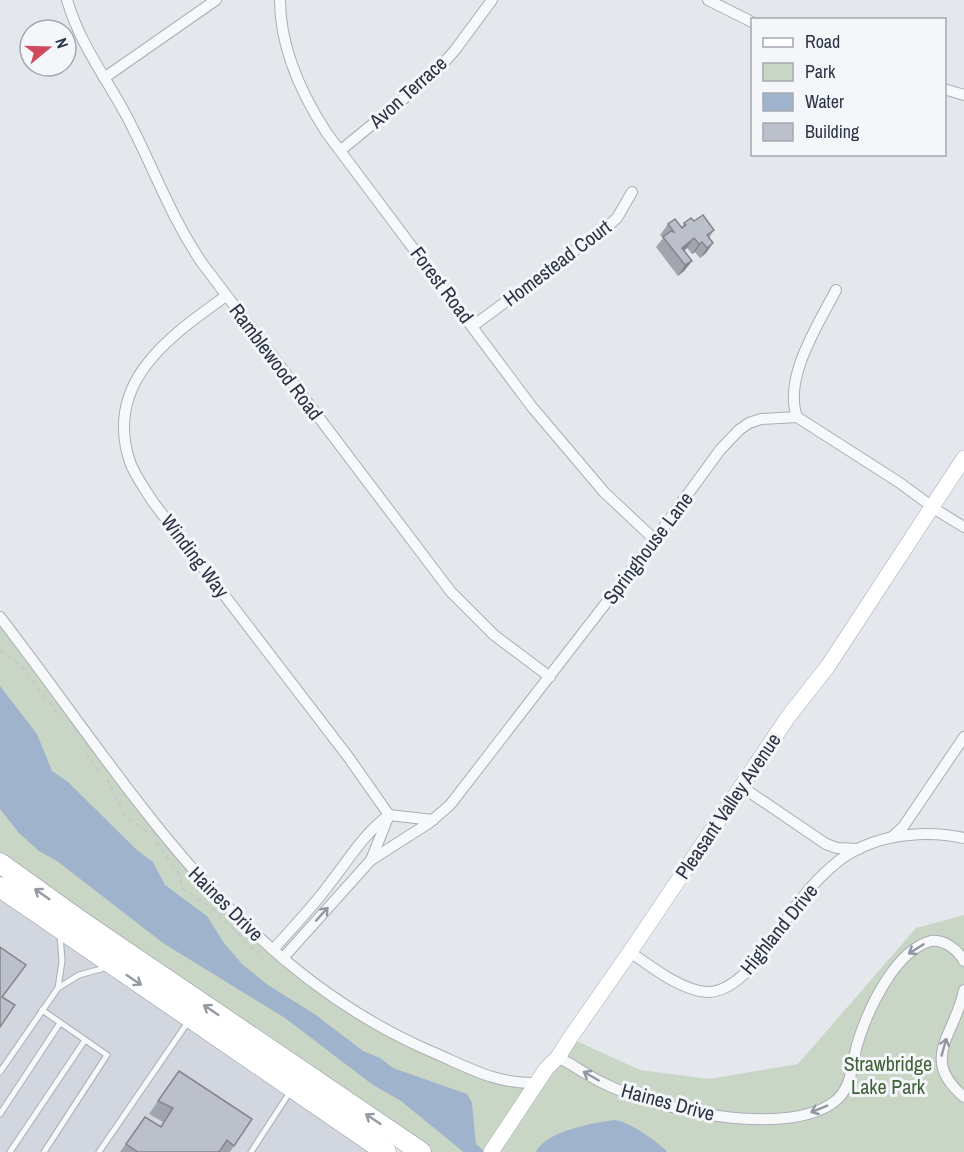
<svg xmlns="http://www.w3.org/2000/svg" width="964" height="1152" viewBox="0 0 964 1152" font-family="'Archivo Narrow',sans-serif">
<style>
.built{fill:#d2d6de}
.green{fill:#c9d6c5}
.water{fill:#9fb4cc}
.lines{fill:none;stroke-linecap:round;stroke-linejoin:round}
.lane-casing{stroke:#a9aeb7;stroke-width:7}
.street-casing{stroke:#a9aeb7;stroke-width:12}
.secondary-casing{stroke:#a9aeb7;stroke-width:16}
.highway-casing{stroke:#8b94a3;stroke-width:21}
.path{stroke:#c2c5cb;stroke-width:1.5;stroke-dasharray:4.5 4.5;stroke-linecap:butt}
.lane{stroke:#f7f8fa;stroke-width:5}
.street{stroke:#f7f8fa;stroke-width:10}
.secondary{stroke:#fff;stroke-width:15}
.highway{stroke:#fff;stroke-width:20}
.wall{fill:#a1a5ae}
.shaded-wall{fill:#83868d}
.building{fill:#bbc0ca;stroke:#83868d;stroke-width:1.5}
.oneway{stroke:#959aa2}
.oneway2{stroke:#9196a0}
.labels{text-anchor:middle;stroke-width:6;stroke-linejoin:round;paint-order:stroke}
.street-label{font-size:20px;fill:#2b3445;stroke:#f4f6f9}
.park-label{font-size:20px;fill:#3f6138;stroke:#f4f6f9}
</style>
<rect width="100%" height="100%" fill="#e4e7ec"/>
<!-- built -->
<polygon class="built" points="0,887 386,1152 0,1152"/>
<!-- green -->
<polygon class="green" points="0,617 221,900 359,1015 505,1081 537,1083 570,1038 640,1070 709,1079 798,1064 916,928 964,915 964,1152 421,1152 0,863"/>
<!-- water -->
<g class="water">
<polygon points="0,686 37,734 52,771 68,782 137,850 153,862 165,885 207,916 224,943 242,964 268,985 316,1015 363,1051 380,1058 393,1068 467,1094 472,1103 476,1144 485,1152 464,1152 461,1150 401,1101 373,1085 285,1018 163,943 57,861 39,851 19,833 0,809"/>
<path d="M615,1120C628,1121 659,1142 667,1152H536C544,1132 595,1122 615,1120Z"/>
</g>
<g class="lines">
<!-- lane casing -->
<g class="lane-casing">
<g id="lane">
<polyline points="60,934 62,961 58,988 79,975 108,967"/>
<polyline points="42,1010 107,1055 44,1152"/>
<polyline points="0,1072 58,988"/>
<polyline points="0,1114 60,1023"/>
<polyline points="10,1152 85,1040"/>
<polyline points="99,1152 188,1022"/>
<polyline points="251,1152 290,1092"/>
</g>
</g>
<!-- street casing -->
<g class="street-casing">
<g id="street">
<path d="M67,0C80,44 105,76 126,115C152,164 170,216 202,263L451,592L494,635L550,677"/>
<path d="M280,0C280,48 301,93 326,132L532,407L604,492L655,540"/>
<polyline points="708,0 752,22"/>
<polyline points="104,78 216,0"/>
<polyline points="944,89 964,95"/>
<polyline points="341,150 434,74 455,50 492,0"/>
<path d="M226,296C170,336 103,382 130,462C135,476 145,489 153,502L349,758L389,815"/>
<polyline points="473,326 609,225 617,218 632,192"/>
<path d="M797,417C783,378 818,325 836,290"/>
<path d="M0,617C126,780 231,965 430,1051C468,1067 494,1084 537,1083"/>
<polyline points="742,787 826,844 837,848 859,849"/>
<polyline points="892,837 903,827 964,737"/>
<polyline points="371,860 389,815"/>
<path d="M273,950C291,929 311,909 328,886C347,862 364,833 389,815L433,820"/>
<path d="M630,952C650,966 682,991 707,992C746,993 780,925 802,898C813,884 827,870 841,859C861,845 886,837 909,835C928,833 945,834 964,838"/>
<polyline points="283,958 371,860 429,823 450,805 650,546 720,450 739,430 749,423 761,419 797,417 900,483 938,511 964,527"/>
<path d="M964,990C956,1034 918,1058 964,1097"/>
<path d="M558,1057C573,1065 587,1075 601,1082C653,1109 784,1139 834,1102C852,1089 852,1064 857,1045C867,1011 895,950 931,941C944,939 958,950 964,961"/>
</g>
</g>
<!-- secondary casing -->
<g class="secondary-casing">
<polyline id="secondary" points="491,1152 546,1069 558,1057 570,1038 630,952 788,717 828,666 964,458"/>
</g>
<!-- highway casing -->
<g class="highway-casing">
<g id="highway">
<polyline points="0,863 85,924 421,1152"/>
<polyline points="0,887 386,1152"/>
</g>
</g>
<!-- path -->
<g class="path">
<polyline points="0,650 22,666 59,716"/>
<polyline points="87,753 93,764 102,773"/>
<polyline points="107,779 124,814 151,835"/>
<polyline points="156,842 178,872 183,889 213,909 257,953 260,950"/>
</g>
<!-- lane -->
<use href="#lane" class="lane"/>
<!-- street -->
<use href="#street" class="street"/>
<!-- secondary -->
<use href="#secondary" class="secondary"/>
<!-- highway -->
<use href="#highway" class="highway"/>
</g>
<!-- wall -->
<g class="wall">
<polygon points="694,221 714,230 709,238 713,243 706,253 700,258 695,252 692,254 687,248 684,251 692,261 684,271 678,276 656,247 663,238 660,235 668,224 682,227 684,223"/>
<polygon points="179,1071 252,1119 230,1152 120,1152 145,1117 161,1126 163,1122 149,1114"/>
</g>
<!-- shaded-wall -->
<g class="shaded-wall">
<polygon points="694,238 687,248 678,255 682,248"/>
<polygon points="702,242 695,252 692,254 699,244"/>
<polygon points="713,243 706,253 700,258 707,248"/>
<polygon points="692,261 684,271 678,276 685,265"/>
</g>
<!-- building -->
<g class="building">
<polygon points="703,215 714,230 707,235 713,243 707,248 702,242 699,244 694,238 682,248 692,261 685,265 663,237 671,231 674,232 668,224 675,219 682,228 686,225 684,223 691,218 694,221"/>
<polygon points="0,947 26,965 2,997 15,1005 0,1027"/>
<polygon points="179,1071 252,1119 234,1146 227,1140 219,1152 138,1152 126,1144 145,1117 161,1127 173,1108 158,1101"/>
</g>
<!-- one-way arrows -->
<defs><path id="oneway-shaft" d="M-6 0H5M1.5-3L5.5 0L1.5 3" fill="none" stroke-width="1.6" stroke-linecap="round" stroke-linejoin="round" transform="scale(1.5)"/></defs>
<g class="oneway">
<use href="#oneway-shaft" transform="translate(42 894) rotate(-145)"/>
<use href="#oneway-shaft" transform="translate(134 980) rotate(34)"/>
<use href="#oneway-shaft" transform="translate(211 1010) rotate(-146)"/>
<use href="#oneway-shaft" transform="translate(373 1119) rotate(-146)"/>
</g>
<g class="oneway2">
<use href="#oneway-shaft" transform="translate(322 914) rotate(-48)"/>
<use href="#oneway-shaft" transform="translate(916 949) rotate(148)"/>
<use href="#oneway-shaft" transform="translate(944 1047) rotate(-74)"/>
<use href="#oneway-shaft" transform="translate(591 1076) rotate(-150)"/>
<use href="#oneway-shaft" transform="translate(819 1109) rotate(158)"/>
</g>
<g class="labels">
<!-- street labels -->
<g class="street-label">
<text transform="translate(408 92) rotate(-42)" y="7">Avon Terrace</text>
<text transform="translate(557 263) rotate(-37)" y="7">Homestead Court</text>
<text transform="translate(442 285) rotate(53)" y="7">Forest Road</text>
<text transform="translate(276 362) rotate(53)" y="7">Ramblewood Road</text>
<text transform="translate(648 548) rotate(-53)" y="7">Springhouse Lane</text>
<text transform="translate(195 556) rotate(53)" y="7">Winding Way</text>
<text transform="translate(728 806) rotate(-56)" y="7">Pleasant Valley Avenue</text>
<text transform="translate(226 904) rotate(45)" y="7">Haines Drive</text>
<text transform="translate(779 929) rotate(-51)" y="7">Highland Drive</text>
<text transform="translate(668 1102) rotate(15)" y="7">Haines Drive</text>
</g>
<!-- park labels -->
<g class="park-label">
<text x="888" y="1071">Strawbridge<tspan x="888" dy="23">Lake Park</tspan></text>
</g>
</g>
<!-- legend -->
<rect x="751" y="18" width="195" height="138" fill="#f4f6f9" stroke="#a4a8b1" stroke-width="1.5"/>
<rect x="763" y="38" width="30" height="9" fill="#ffffff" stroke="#a4a8b1" stroke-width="1.5"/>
<text x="805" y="48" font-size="18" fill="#2b3445">Road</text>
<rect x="763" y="63" width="30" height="18" fill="#c9d6c5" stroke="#a4a8b1" stroke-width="1.5"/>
<text x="805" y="78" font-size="18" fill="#2b3445">Park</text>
<rect x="763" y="93" width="30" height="18" fill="#9fb4cc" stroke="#a4a8b1" stroke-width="1.5"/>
<text x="805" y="108" font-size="18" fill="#2b3445">Water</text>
<rect x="763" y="123" width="30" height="18" fill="#bbc0ca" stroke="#a4a8b1" stroke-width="1.5"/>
<text x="805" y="138" font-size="18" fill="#2b3445">Building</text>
<!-- north arrow -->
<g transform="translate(48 48) rotate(71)"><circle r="28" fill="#f4f6f9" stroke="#a4a8b1" stroke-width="1.5"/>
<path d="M0-4.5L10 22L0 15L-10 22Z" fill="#d1495b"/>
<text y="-9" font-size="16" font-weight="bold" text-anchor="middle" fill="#2b3445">N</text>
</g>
</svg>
